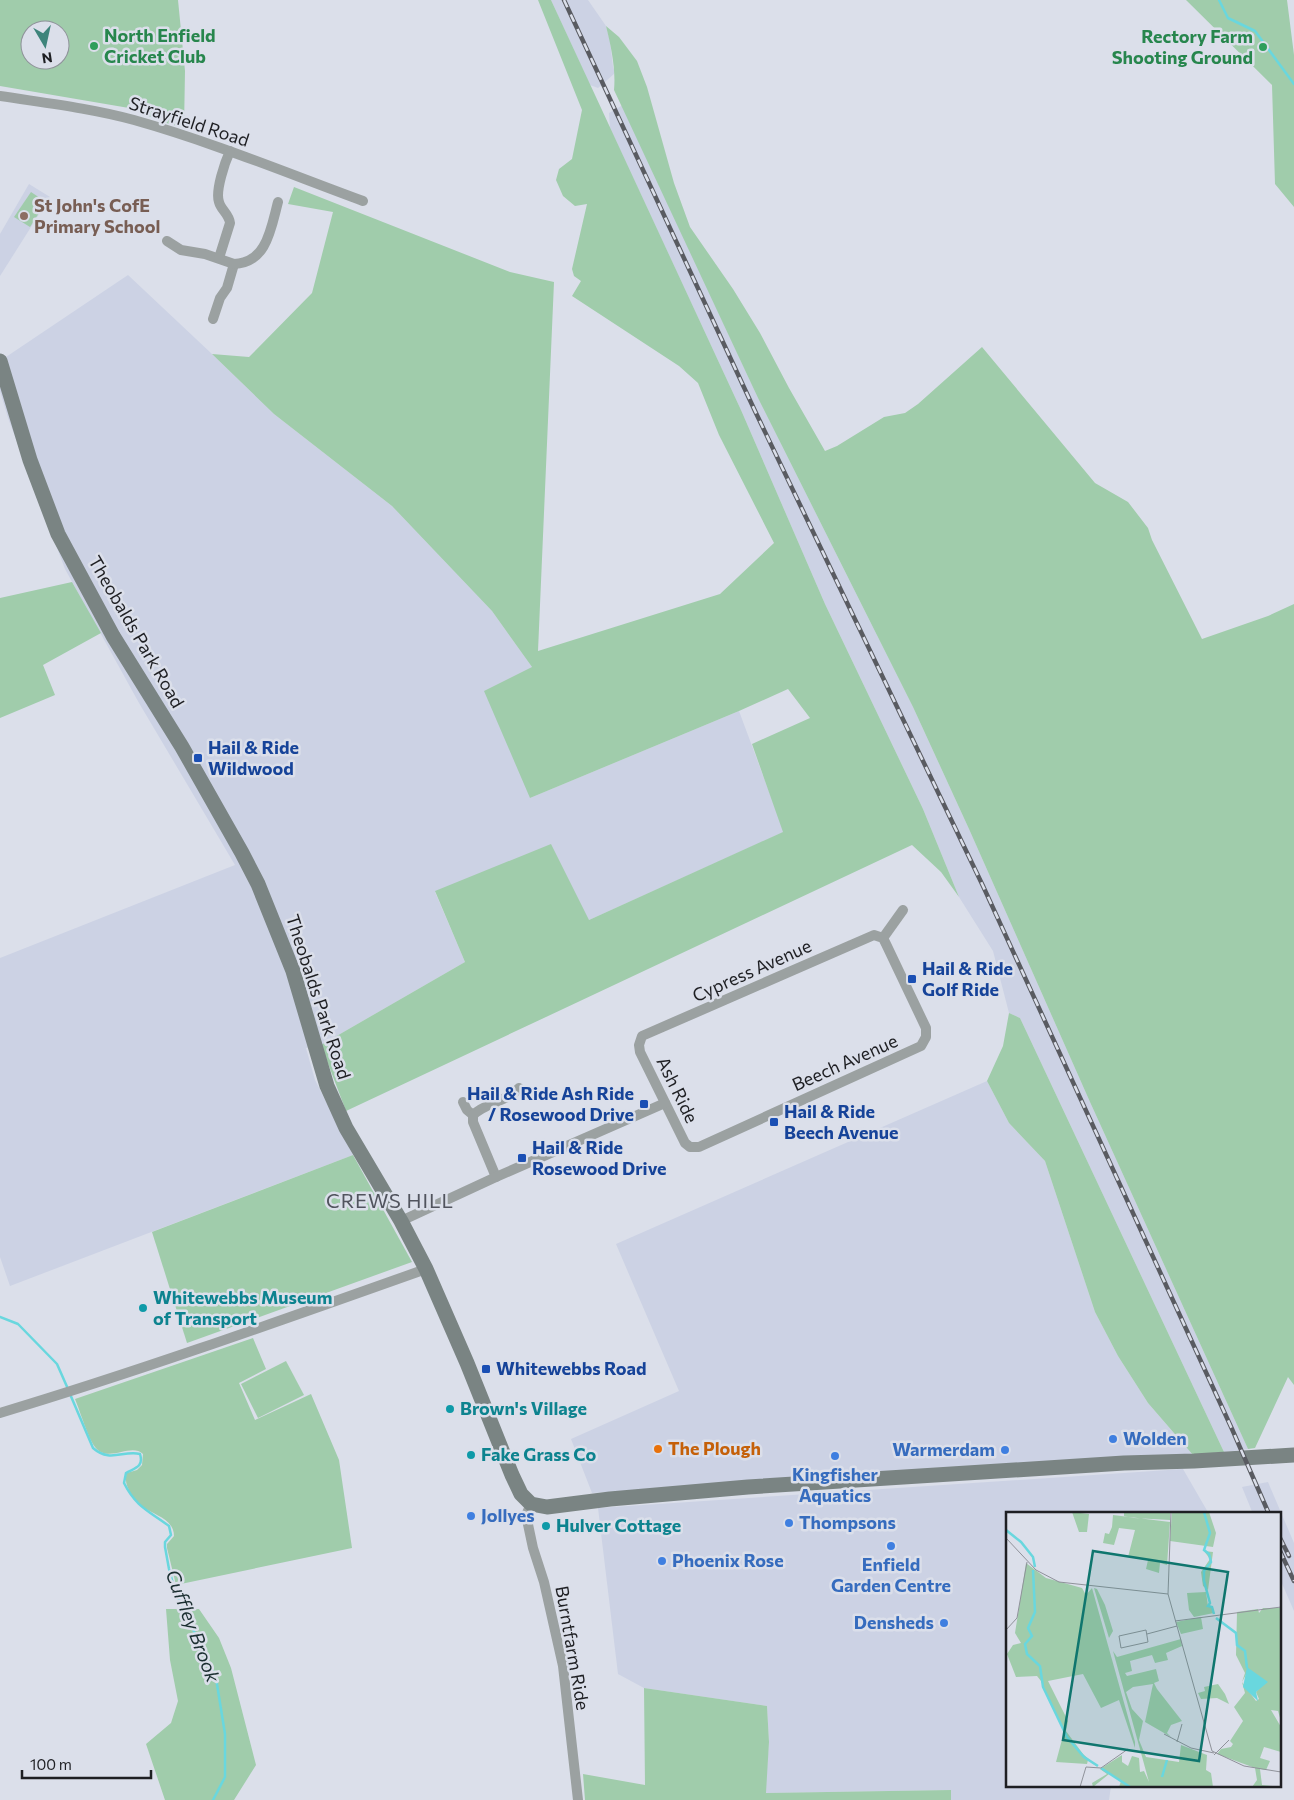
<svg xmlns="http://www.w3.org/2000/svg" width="1294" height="1800" viewBox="0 0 1294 1800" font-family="Commissioner,sans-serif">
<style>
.built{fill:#ccd2e4}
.green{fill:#a0ccab;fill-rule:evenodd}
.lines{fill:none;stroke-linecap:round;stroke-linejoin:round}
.stream{stroke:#69d7de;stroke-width:2.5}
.street{stroke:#9ba1a1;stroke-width:10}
.secondary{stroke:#7a8483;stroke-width:15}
.rail-casing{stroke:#595b61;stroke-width:4.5}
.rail{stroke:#dbdfea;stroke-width:2.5;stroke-dasharray:8;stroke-linecap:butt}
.leisure-dot{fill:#2e9e5b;stroke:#dbdfea;stroke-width:2}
.education-dot{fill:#8d6e63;stroke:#dbdfea;stroke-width:2}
.transit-dot{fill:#1a4fb4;stroke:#dbdfea;stroke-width:2}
.culture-dot{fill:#0f9aa8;stroke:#dbdfea;stroke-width:2}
.shop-dot{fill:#3f7fe0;stroke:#dbdfea;stroke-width:2}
.food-dot{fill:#e8710a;stroke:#dbdfea;stroke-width:2}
.labels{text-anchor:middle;stroke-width:5;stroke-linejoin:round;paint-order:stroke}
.leisure-label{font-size:18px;font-weight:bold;fill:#27864d;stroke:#dbdfea;text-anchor:start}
.street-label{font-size:18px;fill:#1e1f23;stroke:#dbdfea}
.education-label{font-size:18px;font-weight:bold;fill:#785e54;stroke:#dbdfea;text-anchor:start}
.transit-label{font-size:18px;font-weight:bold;fill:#164399;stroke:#dbdfea;text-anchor:start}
.culture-label{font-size:18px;font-weight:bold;fill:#0d838f;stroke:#dbdfea;text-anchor:start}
.shop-label{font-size:18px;font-weight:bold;fill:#366cbe;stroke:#dbdfea;text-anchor:start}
.food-label{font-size:18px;font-weight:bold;fill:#c56008;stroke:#dbdfea;text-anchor:start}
.water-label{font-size:19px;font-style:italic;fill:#1a2e30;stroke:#dbdfea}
.quarter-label{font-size:20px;letter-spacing:1px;fill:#51545e;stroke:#dbdfea}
.inset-river{fill:none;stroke:#69d7de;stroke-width:2.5}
.inset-road{fill:none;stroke:#8f929a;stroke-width:1}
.view{fill:#0f766e;fill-opacity:0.15;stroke:#0f766e;stroke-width:2.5}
.inset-edge{fill:none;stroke:#1e1f23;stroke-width:2.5}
</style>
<rect width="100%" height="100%" fill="#dbdfea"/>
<!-- built -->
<g class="built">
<polygon points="551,0 588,0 606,26 610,41 613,67 615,73 598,88 590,85"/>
<polygon points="623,105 758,398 913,707 969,829 1090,1102 1248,1449 1224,1452 1020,1018 1009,1013 993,951 959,897 923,809 825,604 741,410 610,128 609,113"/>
<polygon points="29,184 50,197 0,276 0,234"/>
<polygon points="128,275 212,354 274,414 392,506 492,611 532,667 530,798 739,711 784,832 589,920 435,892 465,962 321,1045 306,1048 315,1080 353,1155 10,1286 0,1257 0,958 235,865 139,703 65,569 8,418 0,391 0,361"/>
<polygon points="987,1081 1009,1123 1045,1161 1095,1312 1118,1356 1148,1403 1193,1455 592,1493 571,1439 679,1391 616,1244"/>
<polygon points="1183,1469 1209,1514 1008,1514 1008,1786 1111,1786 1109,1800 951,1800 951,1790 765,1793 769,1742 767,1706 644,1688 618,1674 598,1508"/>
<polygon points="1268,1482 1294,1543 1294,1611 1280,1579 1280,1514 1253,1514 1242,1487"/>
</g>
<!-- green -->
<g class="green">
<path d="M0,0H178L185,71L184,128L163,122L129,108L0,86ZM30,30H60V60H30Z"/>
<polygon points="538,0 551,0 741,410 825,604 923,809 959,897 941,872 912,845 346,1111 321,1045 465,962 435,891 551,844 589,920 783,832 752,744 810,718 788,689 739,711 530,798 484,691 532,667 492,611 392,506 274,414 212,354 249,357 312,293 333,212 288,204 294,187 510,272 554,282 538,651 720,594 774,543 719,435 698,383 679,366 572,296 581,281 574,276 572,269 587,204 575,206 563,196 556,180 559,169 572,159 582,110"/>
<polygon points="1186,0 1287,0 1294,55 1294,207 1275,184 1272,85"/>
<path d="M606,26L619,37L637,61L647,87L674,183L690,227L733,289L760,333L789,388L825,451L837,446L884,417L905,413L918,404L982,347L1095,483L1128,502L1148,528L1152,540L1202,639L1268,616L1294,604V1385L1288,1377L1255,1448L1248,1449L1090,1102L969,829L913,707L758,398L614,90C616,69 611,46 606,26Z"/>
<polygon points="31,192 46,202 30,227 14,217"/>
<polygon points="72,582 101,633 43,665 55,695 0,718 0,598"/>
<polygon points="1009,1013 1020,1018 1224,1452 1193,1455 1148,1403 1118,1356 1095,1312 1045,1161 1009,1123 987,1081 1003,1046"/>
<polygon points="353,1155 412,1262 187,1343 152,1232"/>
<path d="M253,1338L266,1369L239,1383L255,1420L311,1394L339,1460L352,1548L176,1585L167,1548V1544L174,1536C174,1519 154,1515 143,1507C134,1500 122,1484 127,1473L137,1470L142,1465L143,1454C131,1442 108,1464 95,1447C88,1438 80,1411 75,1399Z"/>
<polygon points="286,1361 304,1395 258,1418 241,1384"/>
<polygon points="166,1609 199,1609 219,1638 231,1668 256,1765 234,1800 165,1800 146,1744 171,1723 178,1701 170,1660"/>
<polygon points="644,1688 767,1706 769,1742 766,1793 951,1790 951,1800 585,1800 583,1774 645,1785"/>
</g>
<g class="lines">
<!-- stream -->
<g class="stream">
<polyline points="1219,0 1228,18 1255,31 1294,84"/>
<polyline points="0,1317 18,1324 57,1364 68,1389"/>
<path d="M70,1394L93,1448C110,1463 123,1450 140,1454C144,1467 135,1468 126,1473L124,1483C136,1507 149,1511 169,1526L171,1535L165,1542V1547L169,1569L175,1591L216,1678L225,1734V1777L213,1800"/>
</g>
<!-- street -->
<g class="street">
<path d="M0,96C45,103 90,108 134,120C212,142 287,173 363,201"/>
<polyline points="167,241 181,250 205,254 234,264 227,288 220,298 213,319"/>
<path d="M219,258L230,223C229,214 221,210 219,202C215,191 225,162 230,151"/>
<path d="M234,264C267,263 271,228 278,202"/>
<polygon points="874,935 883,938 886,944 926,1028 926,1037 921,1046 699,1147 690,1147 685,1143 640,1052 639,1045 642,1036"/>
<polyline points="883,938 903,910"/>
<polyline points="463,1102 467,1110 473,1115"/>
<path d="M496,1177L473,1122V1115C486,1102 507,1102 519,1088"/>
<polyline points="401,1221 496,1177 665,1103"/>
<path d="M0,1413C143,1370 285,1319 426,1269"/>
<polyline points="531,1504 526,1515 533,1548 544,1582 563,1666 578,1800"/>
</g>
<!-- secondary -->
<polyline class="secondary" points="0,361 30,460 58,534 113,636 182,747 242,853 258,884 293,971 327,1086 346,1128 401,1221 426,1269 467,1363 512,1475 521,1494 531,1504 547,1507 610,1499 748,1487 1124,1463 1194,1461 1294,1455"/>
<!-- rail casing -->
<g class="rail-casing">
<g id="rail">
<polyline points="564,0 755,411 983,886 1232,1429 1269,1514"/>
<polyline points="1280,1538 1289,1556"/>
<polyline points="1280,1551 1294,1581"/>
</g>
</g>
<!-- rail -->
<use href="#rail" class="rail"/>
</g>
<!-- markers -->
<g class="leisure-dot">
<circle cx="94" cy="46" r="5"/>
<circle cx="1263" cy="47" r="5"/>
</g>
<circle class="education-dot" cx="24" cy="216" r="5"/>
<g class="transit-dot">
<rect x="193" y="753" width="10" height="10" rx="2.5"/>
<rect x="907" y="974" width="10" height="10" rx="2.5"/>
<rect x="639" y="1099" width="10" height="10" rx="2.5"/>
<rect x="769" y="1117" width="10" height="10" rx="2.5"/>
<rect x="517" y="1153" width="10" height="10" rx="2.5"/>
<rect x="481" y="1364" width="10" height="10" rx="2.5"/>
</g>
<g class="culture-dot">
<circle cx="143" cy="1308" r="5"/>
<circle cx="450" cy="1409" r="5"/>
<circle cx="471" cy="1455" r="5"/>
<circle cx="546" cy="1526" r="5"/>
</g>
<g class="shop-dot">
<circle cx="1113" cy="1439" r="5"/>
<circle cx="1005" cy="1450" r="5"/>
<circle cx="835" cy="1456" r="5"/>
<circle cx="471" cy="1516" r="5"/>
<circle cx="789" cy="1523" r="5"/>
<circle cx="891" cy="1546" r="5"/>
<circle cx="662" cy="1561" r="5"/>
<circle cx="944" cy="1623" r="5"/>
</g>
<circle class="food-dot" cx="658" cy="1449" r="5"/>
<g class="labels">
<!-- leisure labels -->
<g class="leisure-label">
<text x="104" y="42">North Enfield<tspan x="104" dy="21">Cricket Club</tspan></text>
<text x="1253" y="43" text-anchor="end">Rectory Farm<tspan x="1253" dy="21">Shooting Ground</tspan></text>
</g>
<!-- street labels -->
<g class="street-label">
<text transform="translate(189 122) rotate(18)" y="6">Strayfield Road</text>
<text transform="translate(136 632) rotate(60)" y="6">Theobalds Park Road</text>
<text transform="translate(752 971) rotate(-24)" y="6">Cypress Avenue</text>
<text transform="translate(318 997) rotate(72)" y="6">Theobalds Park Road</text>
<text transform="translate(845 1063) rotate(-24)" y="6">Beech Avenue</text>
<text transform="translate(677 1090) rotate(64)" y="6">Ash Ride</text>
<text transform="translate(572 1648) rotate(80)" y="6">Burntfarm Ride</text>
</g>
<!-- education labels -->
<g class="education-label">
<text x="34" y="212">St John's CofE<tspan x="34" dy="21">Primary School</tspan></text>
</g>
<!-- transit labels -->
<g class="transit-label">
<text x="208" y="754">Hail &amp; Ride<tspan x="208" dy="21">Wildwood</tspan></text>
<text x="922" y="975">Hail &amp; Ride<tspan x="922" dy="21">Golf Ride</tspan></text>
<text x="634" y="1100" text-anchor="end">Hail &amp; Ride Ash Ride<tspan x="634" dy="21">/ Rosewood Drive</tspan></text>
<text x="784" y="1118">Hail &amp; Ride<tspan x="784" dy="21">Beech Avenue</tspan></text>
<text x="532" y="1154">Hail &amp; Ride<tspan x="532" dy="21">Rosewood Drive</tspan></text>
<text x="496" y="1375">Whitewebbs Road</text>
</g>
<!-- culture labels -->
<g class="culture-label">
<text x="153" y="1304">Whitewebbs Museum<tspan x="153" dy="21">of Transport</tspan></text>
<text x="460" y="1415">Brown's Village</text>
<text x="481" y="1461">Fake Grass Co</text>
<text x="556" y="1532">Hulver Cottage</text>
</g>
<!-- shop labels -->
<g class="shop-label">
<text x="1123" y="1445">Wolden</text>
<text x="995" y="1456" text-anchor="end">Warmerdam</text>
<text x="835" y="1481" text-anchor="middle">Kingfisher<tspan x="835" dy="21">Aquatics</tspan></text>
<text x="481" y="1522">Jollyes</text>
<text x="799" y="1529">Thompsons</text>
<text x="672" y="1567">Phoenix Rose</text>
<text x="891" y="1571" text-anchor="middle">Enfield<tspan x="891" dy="21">Garden Centre</tspan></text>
<text x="934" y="1629" text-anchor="end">Densheds</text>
</g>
<!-- food labels -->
<g class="food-label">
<text x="668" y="1455">The Plough</text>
</g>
<!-- water labels -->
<g class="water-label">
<text transform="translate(193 1626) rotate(69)" y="7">Cuffley Brook</text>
</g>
<!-- quarter labels -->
<g class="quarter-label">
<text x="390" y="1208">CREWS HILL</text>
</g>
</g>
<!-- overview -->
<g transform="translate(1006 1512)">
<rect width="275" height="275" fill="#dbdfea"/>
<path d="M66,0L83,2L81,20H73ZM118,0H164V8L128,6L118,4ZM166,0H203L210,21L207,35L164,29ZM107,3L164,10L161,53L154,51L153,61L140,57L142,48L122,45L129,18L113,16L108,33L97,31L99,21L103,22L106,15ZM198,39L207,40L202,78L197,74L195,60L204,47ZM20,51L40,66L76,76L80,83L86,76L129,230V236L113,188L95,196L77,162L42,169L62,209L60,219L77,242L93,256L82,248L81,252L50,250L58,220L35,169L31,164L10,165L1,142L7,133L15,131L9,121ZM88,76L91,77L99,93L107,119L103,126ZM200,80L202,94L207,96L208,101L188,105L183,98L181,81ZM257,96H275V209L272,199L265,198L275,215V240L258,235L254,246L264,249L260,258L254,257L256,273L275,275H246L251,268L249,256L211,242L215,237L225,235L227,232L224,229L237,209L228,195L239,181L236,170L239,161L230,143L231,100L252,97L253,101ZM243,157L258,171L250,180L253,187L250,189L236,170ZM195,105L197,117L175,122L170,110ZM175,127L176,134L160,141L162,148L149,151L146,143L124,149L126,159L119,161L121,164L150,157L153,169L148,171L151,177L176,209L165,213L161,221L165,225L139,210L147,172L127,175L120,180L126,197L137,209L133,228L140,245L173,250L175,233L201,243L200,258L205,261L207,275H113L115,269L103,262L87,275L86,271L101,262L94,257L116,243V250L122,254L126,244L133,246L134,260L138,259L143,270L107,139L111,145ZM212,172L219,182L223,192L211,186L195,187L192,181L199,179L198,175Z" fill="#a0ccab" fill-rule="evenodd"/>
<path d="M241,155L262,170L250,180L252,189L237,175Z" fill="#69d7de"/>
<path class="inset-river" d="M198,0L204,21L198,38L203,42L205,50L198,59V69L204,91L202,94L206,95L208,102M0,18L15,30L27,45L29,55M27,58L29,100L22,116L26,124L19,132L21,142L34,154L37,175L61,225L78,245L92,254M210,106L230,121L231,133L239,139L241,156M95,256L124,275M156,265L161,248"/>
<path class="inset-road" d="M165,0L162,82L206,239L238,254L275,260M0,26L30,58L53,70L162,82M169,109L275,95M0,118L11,106L21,50M140,118L142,130L115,136L113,124ZM141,122L171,114M158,222L185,236L208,241M171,230L176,212M208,243L223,228M74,275L80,255L95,256L122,237"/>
<path class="view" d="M87,39L222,60L193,249L57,228Z"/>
<rect width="275" height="275" class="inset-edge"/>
</g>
<!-- north arrow -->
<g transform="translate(45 45) rotate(171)"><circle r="24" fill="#dbdfea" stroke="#8f929a"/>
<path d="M0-4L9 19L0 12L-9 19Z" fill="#3e847b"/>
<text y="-8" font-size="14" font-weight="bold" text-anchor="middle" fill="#1e1f23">N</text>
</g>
<!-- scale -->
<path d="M22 1770v8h129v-8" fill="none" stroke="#1e1f23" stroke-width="2.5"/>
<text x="30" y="1770" font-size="15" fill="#1e1f23" stroke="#dbdfea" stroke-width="4" paint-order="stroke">100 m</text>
</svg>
